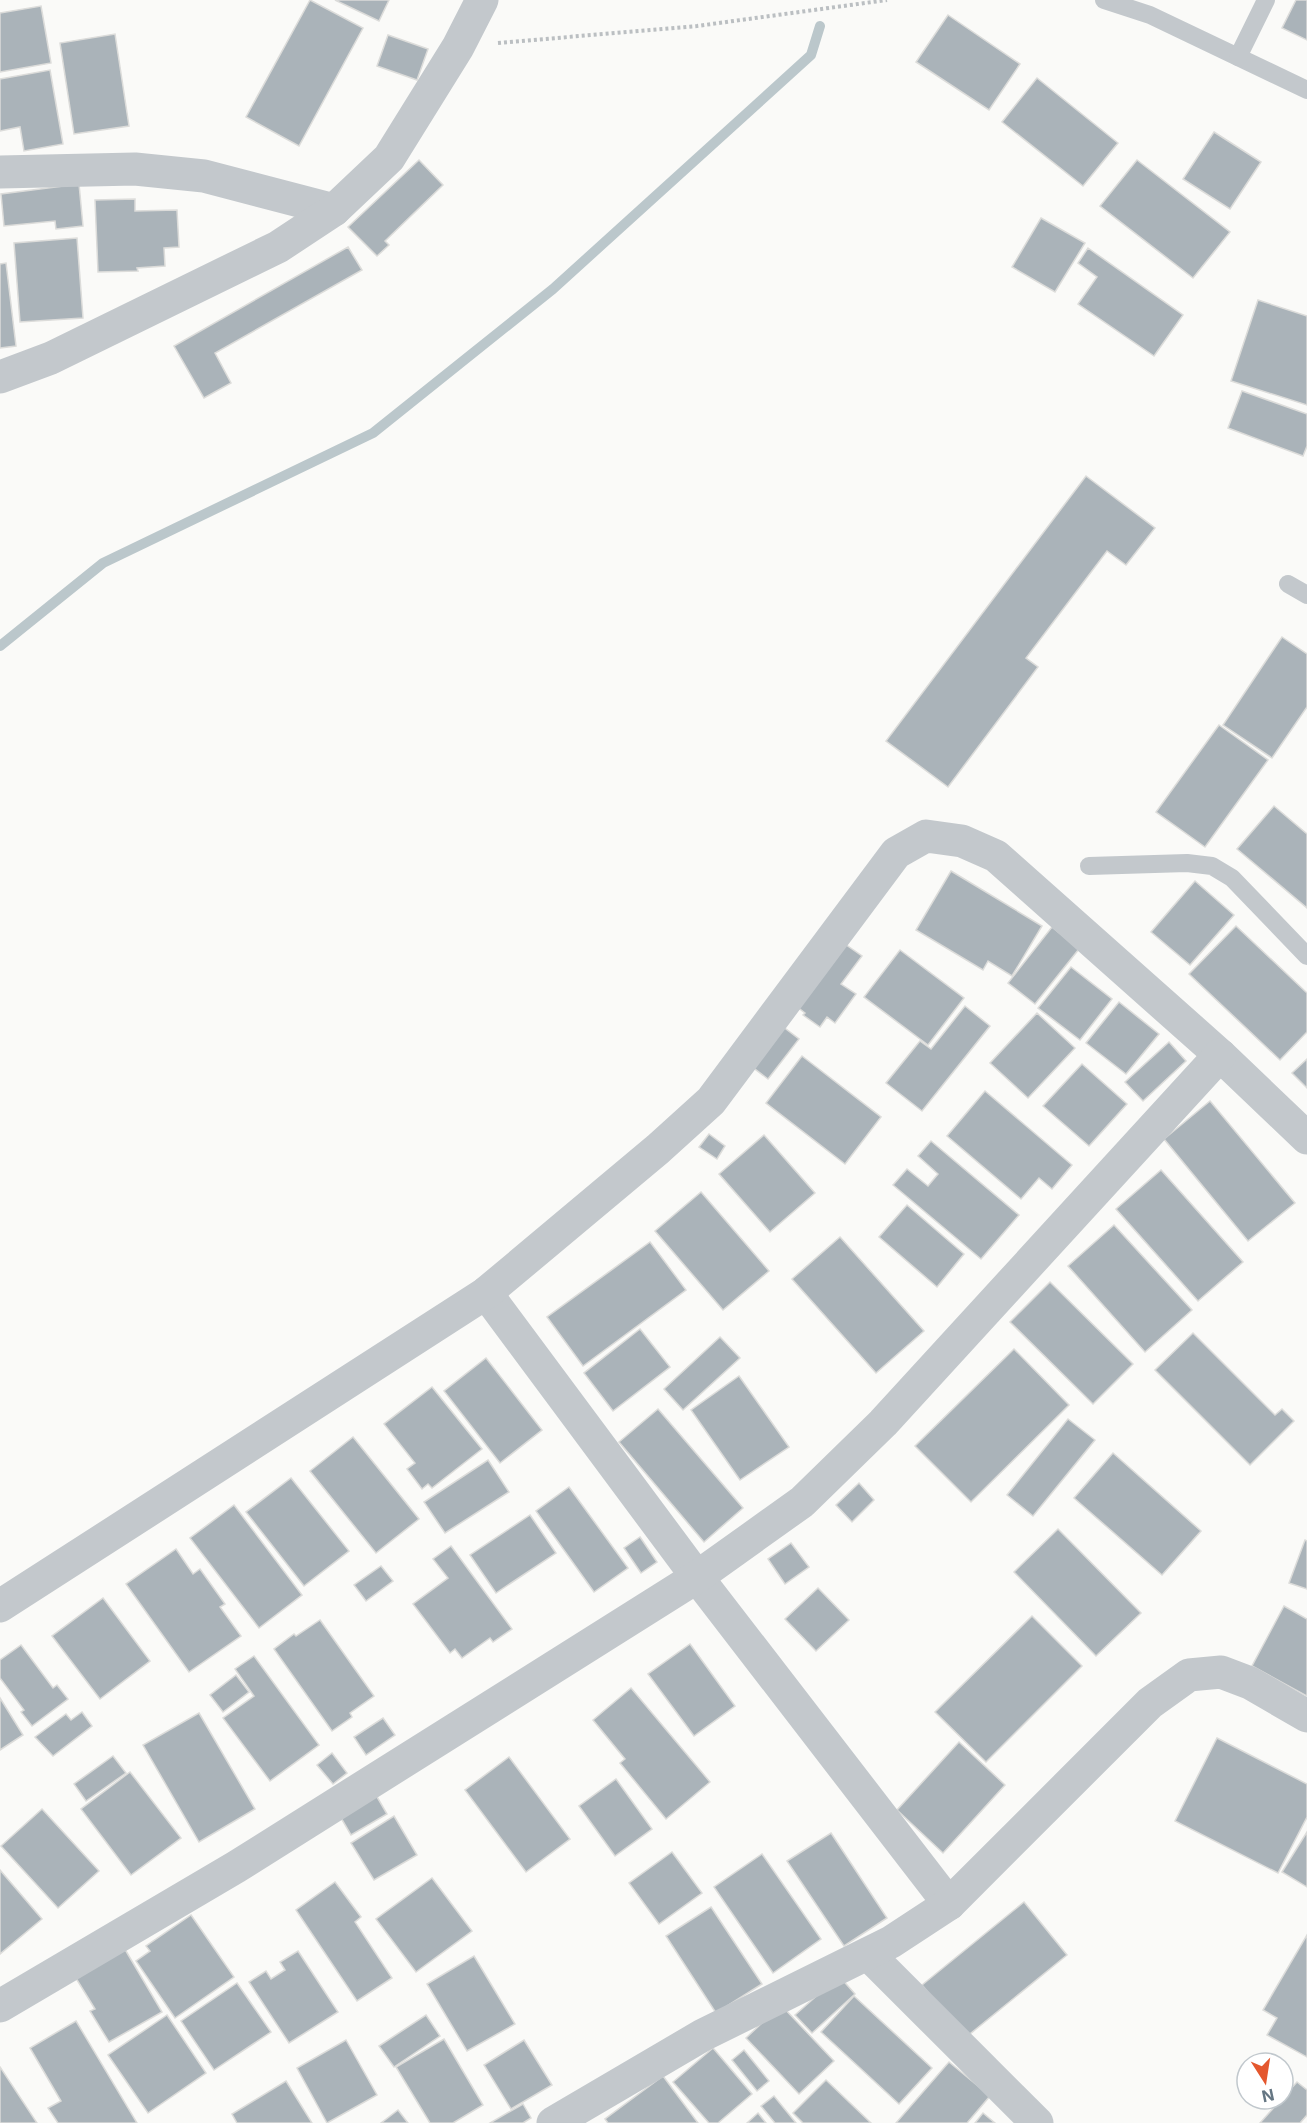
<svg xmlns="http://www.w3.org/2000/svg" width="1307" height="2123" viewBox="0 0 1307 2123" font-family="Inter,sans-serif">
<style>
.lines{fill:none;stroke-linecap:round;stroke-linejoin:round}
.stream{stroke:#bbc7cb;stroke-width:10}
.building{fill:#aab3b9;stroke:#dcdcda;stroke-width:1.5}
.path{stroke:#bbbfc2;stroke-width:4;stroke-dasharray:3 3;stroke-linecap:butt}
.lane{stroke:#c3c8cc;stroke-width:18}
.street{stroke:#c3c8cc;stroke-width:33}
</style>
<rect width="100%" height="100%" fill="#fafaf8"/>
<g class="lines">
<!-- stream -->
<polyline class="stream" points="0,646 103,563 373,433 553,289 811,55 820,26"/>
</g>
<!-- building -->
<g class="building">
<polygon points="310,0 363,28 299,146 246,117"/>
<polygon points="335,0 389,0 379,21"/>
<polygon points="1296,0 1307,0 1307,40 1282,28"/>
<polygon points="41,6 51,63 0,72 0,13"/>
<polygon points="948,15 1020,64 989,110 916,62"/>
<polygon points="115,34 129,126 74,134 60,43"/>
<polygon points="388,35 428,49 417,80 377,66"/>
<polygon points="50,70 63,144 24,151 20,127 0,131 0,79"/>
<polygon points="1037,78 1118,143 1083,186 1002,122"/>
<polygon points="1214,132 1261,162 1230,209 1183,179"/>
<polygon points="419,160 443,185 385,241 389,245 377,256 348,227"/>
<polygon points="1137,160 1230,232 1193,278 1100,206"/>
<polygon points="79,184 83,226 56,229 55,221 4,226 1,194"/>
<polygon points="135,199 135,211 177,210 179,247 164,248 165,266 137,268 138,271 98,272 95,200"/>
<polygon points="1041,218 1085,243 1055,292 1012,267"/>
<polygon points="77,238 83,318 20,322 14,243"/>
<polygon points="348,247 362,270 215,353 231,383 204,398 174,346"/>
<polygon points="1088,248 1183,315 1154,356 1078,304 1097,277 1078,263"/>
<polygon points="6,263 16,346 0,348 0,264"/>
<polygon points="1258,300 1307,316 1307,405 1231,381"/>
<polygon points="1242,391 1307,414 1307,446 1303,456 1228,428"/>
<polygon points="1086,476 1155,528 1126,565 1107,551 1026,658 1038,667 948,787 886,741"/>
<polygon points="1282,637 1307,654 1307,707 1272,758 1223,725"/>
<polygon points="1219,725 1268,760 1205,847 1156,812"/>
<polygon points="1274,806 1307,834 1307,908 1237,849"/>
<polygon points="951,871 1042,926 1012,976 988,961 983,970 916,930"/>
<polygon points="1195,881 1234,915 1190,965 1151,932"/>
<polygon points="1236,926 1307,993 1307,1032 1280,1060 1189,974"/>
<polygon points="1052,927 1079,949 1035,1004 1008,983"/>
<polygon points="842,942 862,956 841,984 856,994 835,1023 827,1017 820,1027 803,1015 805,1013 796,1006"/>
<polygon points="900,950 964,998 928,1045 864,997"/>
<polygon points="1071,967 1112,999 1080,1040 1038,1008"/>
<polygon points="1119,1002 1159,1034 1126,1074 1086,1043"/>
<polygon points="965,1006 990,1026 922,1111 886,1083 920,1041 931,1049"/>
<polygon points="1037,1013 1075,1048 1028,1098 990,1063"/>
<polygon points="782,1026 799,1039 768,1079 751,1066"/>
<polygon points="1169,1042 1186,1061 1143,1101 1125,1082"/>
<polygon points="802,1056 881,1117 845,1164 766,1103"/>
<polygon points="1307,1059 1307,1088 1292,1073"/>
<polygon points="1082,1064 1127,1104 1089,1146 1043,1106"/>
<polygon points="985,1091 1072,1165 1052,1189 1039,1178 1021,1199 947,1136"/>
<polygon points="1210,1101 1295,1203 1248,1241 1164,1139"/>
<polygon points="709,1134 725,1146 717,1159 699,1147"/>
<polygon points="764,1135 815,1193 770,1232 719,1174"/>
<polygon points="931,1141 1019,1215 981,1259 893,1185 907,1169 928,1186 938,1174 918,1156"/>
<polygon points="1161,1170 1243,1262 1198,1301 1116,1209"/>
<polygon points="701,1192 769,1271 723,1310 655,1231"/>
<polygon points="907,1205 964,1254 937,1287 879,1237"/>
<polygon points="1114,1225 1192,1310 1145,1352 1068,1266"/>
<polygon points="840,1237 924,1331 876,1373 792,1279"/>
<polygon points="650,1242 686,1290 583,1366 547,1317"/>
<polygon points="1050,1282 1133,1364 1093,1404 1010,1322"/>
<polygon points="640,1329 670,1367 613,1411 584,1373"/>
<polygon points="1193,1333 1275,1415 1282,1409 1294,1421 1250,1465 1155,1370"/>
<polygon points="720,1337 740,1358 683,1410 664,1389"/>
<polygon points="1014,1349 1069,1405 971,1502 915,1446"/>
<polygon points="486,1358 542,1430 500,1463 444,1391"/>
<polygon points="739,1376 789,1447 740,1480 691,1410"/>
<polygon points="432,1387 482,1449 432,1488 428,1484 422,1489 407,1469 415,1463 384,1424"/>
<polygon points="658,1409 743,1508 704,1542 619,1442"/>
<polygon points="1068,1419 1095,1440 1033,1516 1007,1495"/>
<polygon points="353,1437 419,1519 376,1553 310,1471"/>
<polygon points="1113,1453 1201,1531 1162,1575 1074,1498"/>
<polygon points="488,1460 509,1492 445,1533 424,1502"/>
<polygon points="291,1478 349,1551 304,1586 246,1512"/>
<polygon points="859,1483 874,1500 852,1522 836,1505"/>
<polygon points="569,1487 628,1568 594,1592 536,1511"/>
<polygon points="234,1505 302,1595 259,1628 190,1538"/>
<polygon points="530,1515 556,1553 496,1593 470,1555"/>
<polygon points="1058,1529 1141,1613 1096,1656 1014,1572"/>
<polygon points="640,1537 657,1562 641,1573 624,1548"/>
<polygon points="1305,1540 1307,1541 1307,1589 1289,1583"/>
<polygon points="791,1543 809,1567 785,1584 768,1559"/>
<polygon points="451,1546 512,1629 493,1642 490,1638 462,1658 455,1649 450,1653 413,1604 448,1578 433,1559"/>
<polygon points="176,1549 193,1574 200,1569 225,1604 220,1607 241,1636 189,1672 126,1584"/>
<polygon points="381,1566 393,1581 366,1601 354,1585"/>
<polygon points="818,1588 849,1620 816,1651 785,1619"/>
<polygon points="103,1598 150,1661 100,1699 52,1636"/>
<polygon points="1284,1606 1307,1619 1307,1696 1252,1666"/>
<polygon points="1032,1616 1082,1666 986,1762 935,1712"/>
<polygon points="320,1620 374,1696 350,1713 352,1717 332,1731 274,1649 294,1634 296,1636"/>
<polygon points="690,1644 735,1706 694,1736 648,1674"/>
<polygon points="21,1645 53,1688 57,1685 68,1699 32,1726 21,1712 24,1710 0,1678 0,1660"/>
<polygon points="254,1656 319,1745 270,1781 223,1718 254,1696 235,1669"/>
<polygon points="236,1675 249,1692 223,1712 210,1695"/>
<polygon points="631,1688 710,1782 666,1819 620,1763 625,1759 593,1720"/>
<polygon points="0,1698 23,1735 0,1750"/>
<polygon points="82,1712 92,1726 53,1756 35,1737 66,1714 71,1720"/>
<polygon points="199,1713 255,1809 199,1842 143,1745"/>
<polygon points="383,1718 395,1735 366,1755 354,1737"/>
<polygon points="1217,1738 1307,1784 1307,1817 1278,1873 1175,1821"/>
<polygon points="959,1742 1005,1785 943,1853 897,1810"/>
<polygon points="332,1753 347,1773 333,1784 317,1765"/>
<polygon points="113,1756 126,1773 86,1801 74,1784"/>
<polygon points="509,1757 570,1839 526,1872 465,1790"/>
<polygon points="130,1772 181,1838 131,1875 81,1809"/>
<polygon points="616,1779 652,1829 615,1856 579,1806"/>
<polygon points="373,1790 387,1814 351,1835 337,1811"/>
<polygon points="42,1809 99,1871 58,1908 1,1846"/>
<polygon points="394,1816 417,1855 374,1880 351,1843"/>
<polygon points="1307,1832 1307,1887 1282,1872"/>
<polygon points="831,1833 887,1918 844,1946 787,1861"/>
<polygon points="672,1852 702,1893 659,1924 629,1883"/>
<polygon points="762,1854 821,1939 773,1973 714,1887"/>
<polygon points="0,1870 42,1919 0,1954"/>
<polygon points="432,1878 472,1931 416,1972 376,1919"/>
<polygon points="335,1882 361,1917 355,1922 392,1978 357,2001 296,1910"/>
<polygon points="1024,1902 1067,1955 965,2038 922,1985"/>
<polygon points="711,1907 762,1984 716,2013 666,1936"/>
<polygon points="191,1915 234,1977 175,2018 136,1961 150,1951 146,1946"/>
<polygon points="1307,1935 1307,2057 1267,2035 1277,2018 1263,2010"/>
<polygon points="123,1946 162,2012 109,2042 90,2011 95,2009 74,1975"/>
<polygon points="298,1951 338,2012 289,2043 249,1982 266,1971 271,1979 285,1970 280,1962"/>
<polygon points="474,1956 515,2024 467,2051 427,1984"/>
<polygon points="839,1976 855,1994 812,2033 795,2015"/>
<polygon points="237,1983 271,2032 214,2070 181,2021"/>
<polygon points="854,1996 932,2068 899,2104 821,2032"/>
<polygon points="781,2005 834,2061 799,2094 746,2038"/>
<polygon points="167,2015 206,2073 148,2113 108,2055"/>
<polygon points="426,2015 440,2036 394,2067 379,2046"/>
<polygon points="76,2021 137,2123 58,2123 48,2108 61,2101 30,2048"/>
<polygon points="444,2039 483,2105 453,2123 430,2123 396,2067"/>
<polygon points="346,2040 377,2095 327,2123 297,2068"/>
<polygon points="524,2040 552,2085 511,2109 484,2065"/>
<polygon points="713,2048 752,2094 718,2123 709,2123 673,2082"/>
<polygon points="744,2050 769,2081 757,2091 732,2060"/>
<polygon points="949,2062 990,2096 967,2123 896,2123"/>
<polygon points="0,2067 37,2123 0,2123"/>
<polygon points="663,2076 698,2123 608,2123 605,2119"/>
<polygon points="826,2080 871,2123 803,2123 793,2113"/>
<polygon points="286,2081 312,2123 237,2123 232,2114"/>
<polygon points="1297,2082 1307,2090 1307,2115 1300,2123 1260,2123"/>
<polygon points="774,2096 796,2123 775,2123 761,2106"/>
<polygon points="523,2104 531,2118 523,2123 490,2123"/>
<polygon points="398,2110 408,2123 381,2123"/>
<polygon points="758,2113 766,2123 747,2123"/>
<polygon points="983,2113 995,2123 975,2123"/>
</g>
<g class="lines">
<!-- path -->
<polyline class="path" points="498,43 697,26 887,0"/>
<!-- lane -->
<g class="lane">
<polyline points="1104,0 1150,15 1307,90"/>
<polyline points="1238,57 1266,0"/>
<polyline points="1288,584 1307,595"/>
<polyline points="1089,866 1187,863 1212,866 1232,878 1307,956"/>
</g>
<!-- street -->
<g class="street">
<polyline points="0,172 135,169 204,176 334,210"/>
<polyline points="0,377 51,358 278,247 334,210 389,158 458,47 482,0"/>
<polyline points="486,1293 697,1577 949,1904"/>
<polyline points="0,1606 486,1293 658,1149 711,1101 896,853 926,836 962,841 996,856 1220,1055 1307,1138"/>
<polyline points="868,1954 1037,2123"/>
<polyline points="0,2006 236,1867 697,1577 802,1502 883,1423 1220,1055"/>
<polyline points="553,2123 703,2035 891,1942 949,1904 1150,1703 1189,1675 1221,1672 1250,1683 1307,1716"/>
</g>
</g>
<!-- north arrow -->
<g transform="translate(1265 2081) rotate(168)"><circle r="28" fill="#ffffff" stroke="#c1c8cd" stroke-width="1.5"/>
<path d="M0-4.5L10 22L0 15L-10 22Z" fill="#e4572e"/>
<text y="-9" font-size="16" font-weight="bold" text-anchor="middle" fill="#657683">N</text>
</g>
</svg>
